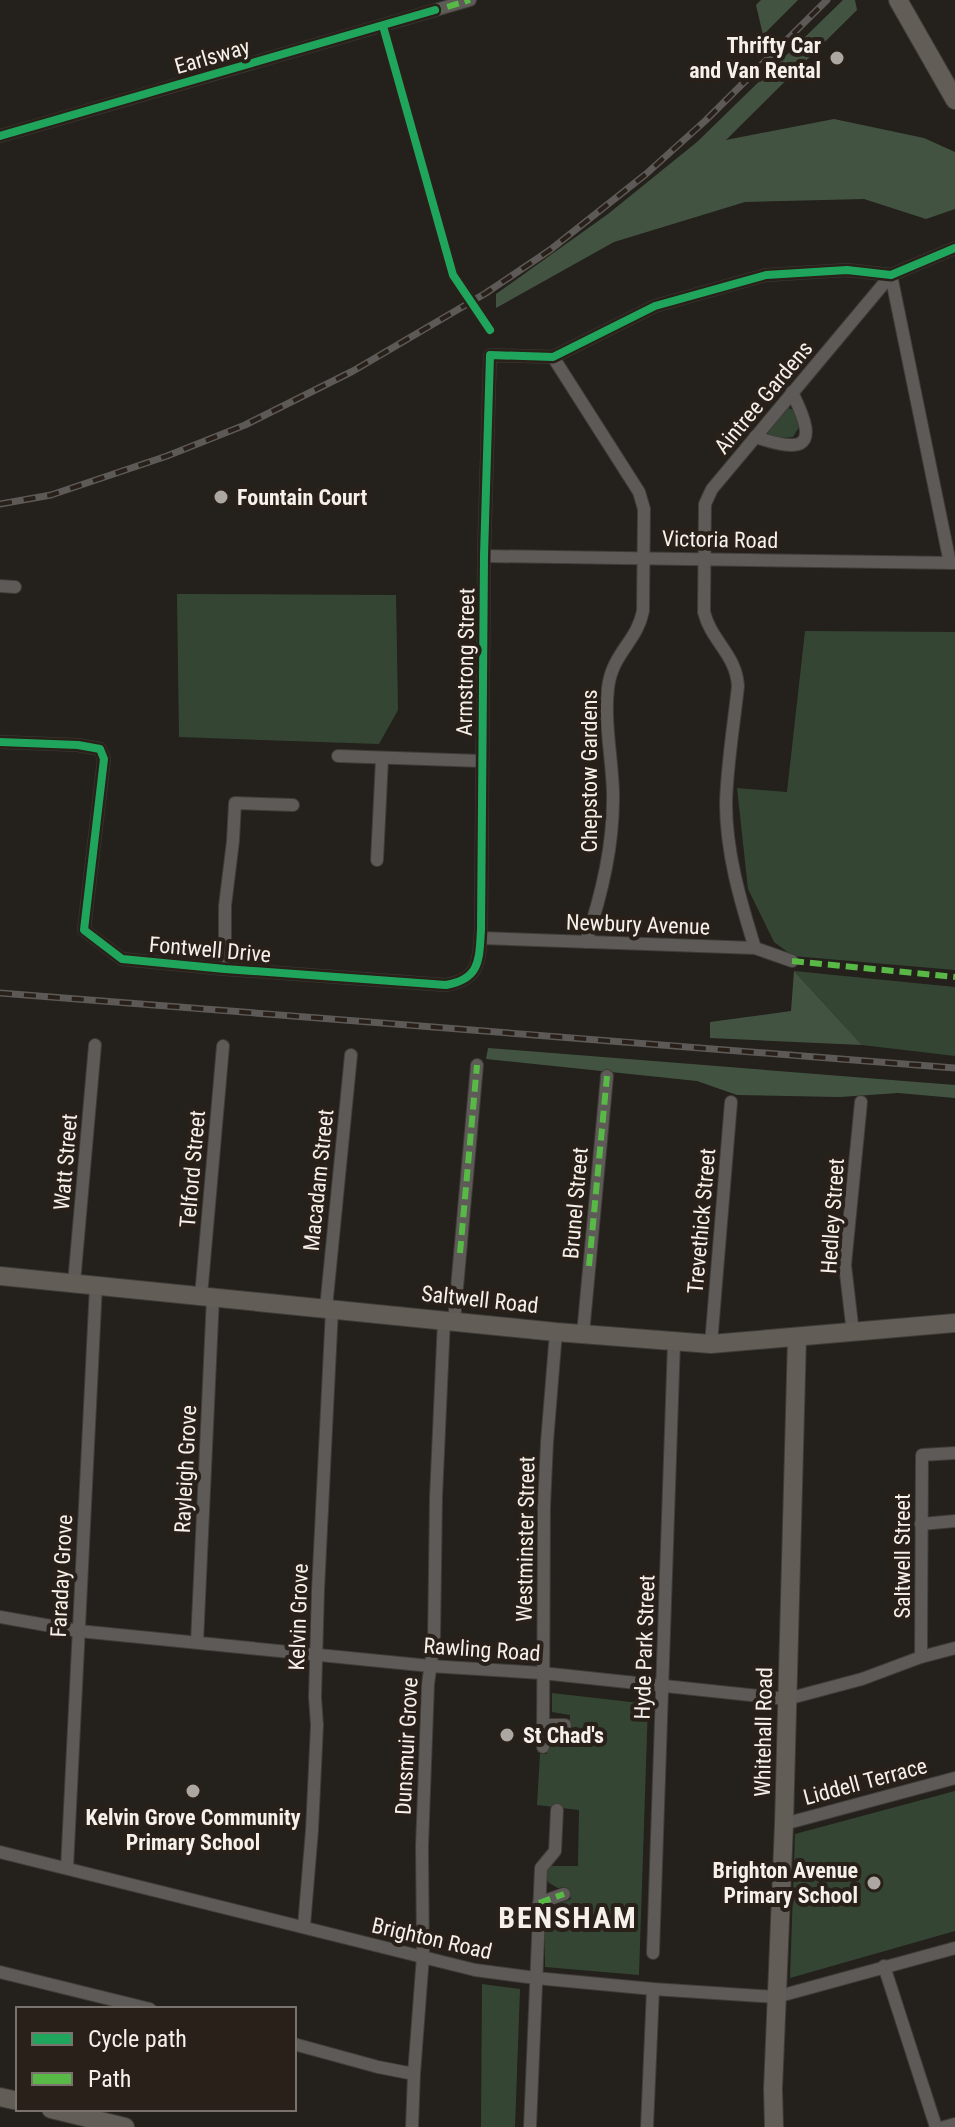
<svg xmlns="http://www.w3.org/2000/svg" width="955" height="2127" viewBox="0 0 955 2127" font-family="'Roboto Condensed',sans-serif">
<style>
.green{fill:#344633}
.forest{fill:#425441}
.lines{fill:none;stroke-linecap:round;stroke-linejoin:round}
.street-casing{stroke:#3f3c38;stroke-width:14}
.secondary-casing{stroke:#3f3c38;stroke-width:20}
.street{stroke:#5d5a57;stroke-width:12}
.secondary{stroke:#625d57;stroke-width:18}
.rail-casing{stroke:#5c5956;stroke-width:7}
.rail{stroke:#282019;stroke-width:4;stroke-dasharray:12;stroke-linecap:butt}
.quiet{stroke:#58b947;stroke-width:6;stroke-dasharray:12 6;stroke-linecap:butt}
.cycleway-casing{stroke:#282019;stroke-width:13}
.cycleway{stroke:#20a55d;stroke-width:8}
.poi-dot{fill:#aca7a2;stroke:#282019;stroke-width:3}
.labels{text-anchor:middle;stroke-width:8;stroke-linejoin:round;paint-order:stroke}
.poi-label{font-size:22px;font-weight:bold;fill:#f5f0ea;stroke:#282019;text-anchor:end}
.street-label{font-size:22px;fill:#f5f0ea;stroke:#282019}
.district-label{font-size:30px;font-weight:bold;letter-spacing:2px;fill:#f5f0ea;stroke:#282019}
</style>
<rect width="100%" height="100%" fill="#24201c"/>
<!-- green -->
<g class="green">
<path d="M785,407L794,410L799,427L793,437C783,438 774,439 766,432Z"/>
<polygon points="177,594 396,595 398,710 379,744 179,737"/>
<polygon points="805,631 955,632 955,970 793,956 774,942 748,889 737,788 787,792"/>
<polygon points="794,971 955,987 955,1056 862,1045"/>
<polygon points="552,1693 648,1704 639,1975 545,1967 545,1912 550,1907 571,1899 566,1887 558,1888 549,1883 545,1877 547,1866 578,1866 579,1810 537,1805 540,1754 547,1754 548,1738 569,1736 570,1715 552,1712"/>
<polygon points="955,1791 955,1931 790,1978 795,1834"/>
<polygon points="482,1984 520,1989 515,2127 481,2127"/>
</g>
<!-- forest -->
<g class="forest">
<polygon points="761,0 798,0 763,35 756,5"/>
<polygon points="843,0 855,0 857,10 726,140 834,119 924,138 955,152 955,209 926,219 864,199 745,202 614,242 496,308 496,294 608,214 697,142"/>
<polygon points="794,971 862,1045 710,1038 710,1022 791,1011"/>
<polygon points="488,1048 955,1085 955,1098 898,1093 840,1097 737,1095 697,1081 486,1059"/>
</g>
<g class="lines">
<!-- street casing -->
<g class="street-casing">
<g id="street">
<polyline points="0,136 470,0"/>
<polyline points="891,275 950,563"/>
<path d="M553,357L639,492L644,509L643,611C637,642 612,653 608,688C604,722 612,758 613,792C614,844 602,893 586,942"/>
<path d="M755,437C766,440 781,446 793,445C820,444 797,404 792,392"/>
<polyline points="484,556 955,563"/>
<polyline points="0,586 15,587"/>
<path d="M0,742L78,745L100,749L104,759L84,930L122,959L225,969L446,985C481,979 479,959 481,930L484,556L490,355L553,357L655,306L766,275L847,270L891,275L955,248"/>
<polyline points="338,756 482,761"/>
<polyline points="377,860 382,759"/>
<polyline points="481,938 755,948 792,961"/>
<path d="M755,948C740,900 726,852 726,803C727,764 734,724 738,686C736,654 711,641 704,612L705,504L712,489L891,275"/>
<polyline points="225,969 225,906 233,841 235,803 293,805"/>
<polyline points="74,1283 95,1045"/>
<polyline points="201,1296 223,1046"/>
<polyline points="326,1308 351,1055"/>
<polyline points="454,1321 477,1065"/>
<polyline points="853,1333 845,1265 861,1102"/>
<polyline points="583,1334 607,1076"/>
<polyline points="711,1344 731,1102"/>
<polyline points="921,1524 955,1521"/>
<polyline points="0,1617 79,1631 430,1666 542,1673 787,1699 862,1679 921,1657 955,1648"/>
<polyline points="197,1642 213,1297"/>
<polyline points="921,1657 922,1455 955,1453"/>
<polyline points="545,1725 565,1725"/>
<polyline points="543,1747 544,1507 547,1442 556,1332"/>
<polyline points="784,1824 955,1778"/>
<polyline points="0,1852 475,1970 536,1978 653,1989 776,1997 955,1948"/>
<polyline points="67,1868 96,1285"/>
<polyline points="539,1903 564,1894"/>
<polyline points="304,1926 312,1830 317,1725 315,1697 318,1590 332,1309"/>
<polyline points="653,1953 674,1342"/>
<polyline points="884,1966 936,2127"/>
<polyline points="0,1972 150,2009"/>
<polyline points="294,2044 378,2067 414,2074"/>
<polyline points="412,2127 414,2074 423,1956 422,1846 428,1684 434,1642 436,1497 444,1320"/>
<polyline points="530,2127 541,1868 555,1851 557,1810"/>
<polyline points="647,2127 653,1989"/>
<polyline points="944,2127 955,2124"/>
</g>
</g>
<!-- secondary casing -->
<g class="secondary-casing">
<g id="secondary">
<polyline points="898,0 955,100"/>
<polyline points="0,1276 556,1332 711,1344 955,1323"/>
<polyline points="0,2097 18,2101"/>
<polyline points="51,2109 125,2127"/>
<polyline points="774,2127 773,2089 784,1824 797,1337"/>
</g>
</g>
<!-- street -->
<use href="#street" class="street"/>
<!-- secondary -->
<use href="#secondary" class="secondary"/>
<!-- rail casing -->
<g class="rail-casing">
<g id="rail">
<polyline points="0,504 51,495 167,456 245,425 353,371 486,293 550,250 646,174 705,121 827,0"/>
<polyline points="0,993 955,1068"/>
</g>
</g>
<!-- rail -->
<use href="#rail" class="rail"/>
<!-- quiet -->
<g class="quiet">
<polyline points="430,12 470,0"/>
<polyline points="792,961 955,977"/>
<polyline points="460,1253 477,1065"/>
<polyline points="589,1266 607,1076"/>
<polyline points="539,1903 564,1894"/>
</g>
<!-- cycleway casing -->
<g class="cycleway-casing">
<g id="cycleway">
<polyline points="383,26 453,275 490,330"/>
<polyline points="0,136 435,10"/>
<path d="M0,742L78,745L100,749L104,759L84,930L122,959L225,969L446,985C481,979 479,959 481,930L484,556L490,355L553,357L655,306L766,275L847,270L891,275L955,248"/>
</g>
</g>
<!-- cycleway -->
<use href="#cycleway" class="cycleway"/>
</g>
<!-- markers -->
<g class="poi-dot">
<circle cx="837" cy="58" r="8"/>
<circle cx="221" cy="497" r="8"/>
<circle cx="507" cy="1735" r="8"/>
<circle cx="193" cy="1791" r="8"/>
<circle cx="874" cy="1883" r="8"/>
</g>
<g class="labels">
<!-- poi labels -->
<g class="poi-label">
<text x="821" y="53">Thrifty Car<tspan x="821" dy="25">and Van Rental</tspan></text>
<text x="237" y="505" text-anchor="start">Fountain Court</text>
<text x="523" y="1743" text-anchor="start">St Chad's</text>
<text x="193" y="1825" text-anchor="middle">Kelvin Grove Community<tspan x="193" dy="25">Primary School</tspan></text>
<text x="858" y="1878">Brighton Avenue<tspan x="858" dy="25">Primary School</tspan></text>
</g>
<!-- street labels -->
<g class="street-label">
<text transform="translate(212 56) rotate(-16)" y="8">Earlsway</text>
<text transform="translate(763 397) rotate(-50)" y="8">Aintree Gardens</text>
<text transform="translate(720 539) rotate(1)" y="8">Victoria Road</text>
<text transform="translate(465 662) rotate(-89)" y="8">Armstrong Street</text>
<text transform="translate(589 771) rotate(-90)" y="8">Chepstow Gardens</text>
<text transform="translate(638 924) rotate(2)" y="8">Newbury Avenue</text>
<text transform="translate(210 949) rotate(5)" y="8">Fontwell Drive</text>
<text transform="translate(65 1162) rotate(-85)" y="8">Watt Street</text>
<text transform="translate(192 1169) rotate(-85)" y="8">Telford Street</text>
<text transform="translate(318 1180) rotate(-84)" y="8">Macadam Street</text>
<text transform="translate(575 1203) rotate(-85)" y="8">Brunel Street</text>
<text transform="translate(832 1216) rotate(-86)" y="8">Hedley Street</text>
<text transform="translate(701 1221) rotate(-85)" y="8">Trevethick Street</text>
<text transform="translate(480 1299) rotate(6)" y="8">Saltwell Road</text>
<text transform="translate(185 1469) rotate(-87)" y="8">Rayleigh Grove</text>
<text transform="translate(525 1539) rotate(-89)" y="8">Westminster Street</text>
<text transform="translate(902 1556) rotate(-90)" y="8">Saltwell Street</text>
<text transform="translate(61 1576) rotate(-87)" y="8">Faraday Grove</text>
<text transform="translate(298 1617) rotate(-88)" y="8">Kelvin Grove</text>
<text transform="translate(644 1647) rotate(-88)" y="8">Hyde Park Street</text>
<text transform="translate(482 1649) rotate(4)" y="8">Rawling Road</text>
<text transform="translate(763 1732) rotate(-89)" y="8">Whitehall Road</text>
<text transform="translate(406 1746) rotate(-87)" y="8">Dunsmuir Grove</text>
<text transform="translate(865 1781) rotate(-15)" y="8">Liddell Terrace</text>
<text transform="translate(432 1938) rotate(13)" y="8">Brighton Road</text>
</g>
<!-- district labels -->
<g class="district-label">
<text x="568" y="1928">BENSHAM</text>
</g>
</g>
<!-- legend -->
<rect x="16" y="2007" width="280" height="104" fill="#282019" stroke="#7a736d" stroke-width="2"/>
<rect x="32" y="2033" width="40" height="12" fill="#20a55d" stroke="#7a736d" stroke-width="2"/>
<text x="88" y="2047" font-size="24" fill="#f5f0ea">Cycle path</text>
<rect x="32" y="2073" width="40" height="12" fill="#58b947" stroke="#7a736d" stroke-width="2"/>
<text x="88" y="2087" font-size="24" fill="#f5f0ea">Path</text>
</svg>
